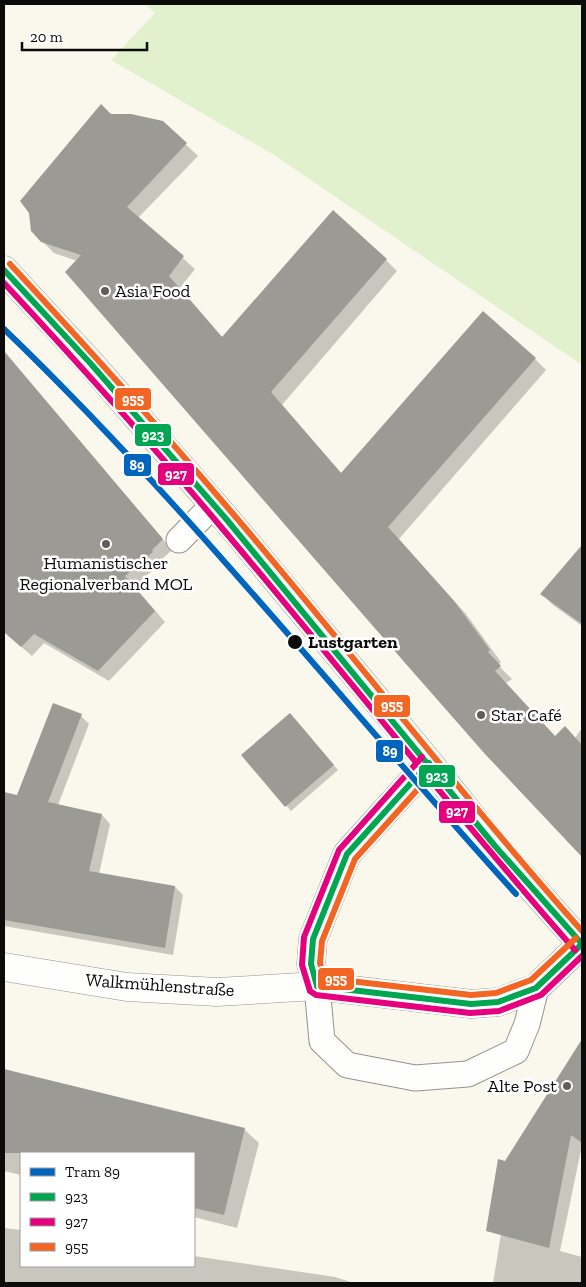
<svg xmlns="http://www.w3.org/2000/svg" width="586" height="1287" viewBox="0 0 586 1287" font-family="'Zilla Slab',serif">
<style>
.green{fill:#e1f0cd}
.shadow{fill:#0003}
.building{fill:#9c9a94}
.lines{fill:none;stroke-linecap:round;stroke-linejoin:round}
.service-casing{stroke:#93928d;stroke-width:27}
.minor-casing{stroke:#93928d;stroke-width:29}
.tertiary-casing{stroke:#93928d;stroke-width:29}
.service{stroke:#fefefc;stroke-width:25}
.minor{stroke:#fefefc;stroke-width:28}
.tertiary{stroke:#fefefc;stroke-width:28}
.bus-1-casing{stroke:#fff;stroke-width:10}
.bus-2-casing{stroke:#fff;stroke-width:10}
.bus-3-casing{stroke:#fff;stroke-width:10}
.bus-1{stroke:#00a651;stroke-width:6}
.bus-2{stroke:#e5007d;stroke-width:6}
.bus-3{stroke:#f26522;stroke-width:6}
.tram-1-casing{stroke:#fff;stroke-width:10}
.tram-1{stroke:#0065bd;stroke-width:6}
.poi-dot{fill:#5f5e5a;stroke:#fff;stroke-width:2}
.stop-dot{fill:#0b0b0b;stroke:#fff;stroke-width:2}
.labels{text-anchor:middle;stroke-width:5;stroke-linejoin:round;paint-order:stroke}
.poi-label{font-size:18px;fill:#0b0b0b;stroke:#fff;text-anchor:start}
.stop-label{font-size:18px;font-weight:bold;fill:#0b0b0b;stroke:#fff;text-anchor:start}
.street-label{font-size:18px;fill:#0b0b0b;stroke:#fff}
.line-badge{stroke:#fff;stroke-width:2}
.badge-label{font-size:14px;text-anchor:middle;font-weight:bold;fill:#fff}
</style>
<rect width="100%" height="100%" fill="#faf8ed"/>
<!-- green -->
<polygon class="green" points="145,4 582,4 582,365 274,155 111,60 155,13"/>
<!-- shadow -->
<g class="shadow">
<polygon points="111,115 162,122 198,156 138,218 195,269 180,288 223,338 386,260 397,271 282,405 342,474 535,359 546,370 399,539 466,614 501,662 498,665 512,679 506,683 555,737 575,738 582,728 582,856 406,663 77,261 54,253 42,241"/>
<polygon points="4,353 172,550 161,560 163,562 134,586 165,622 109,681 44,643 32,656 4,632"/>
<polygon points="577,552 582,556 582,626 553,605 542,594"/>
<polygon points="81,716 89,724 58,805 102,815 110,824 99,874 175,887 183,895 173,955 4,926 4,793 18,796"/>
<polygon points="295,719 338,770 291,811 243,755"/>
<polygon points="581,1044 582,1145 560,1251 582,1257 582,1283 493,1283 509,1185"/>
<polygon points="4,1071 245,1130 259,1143 237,1228 194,1217 194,1153 21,1153 21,1175 4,1171"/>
<polygon points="4,1228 21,1230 21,1266 194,1266 194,1256 335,1277 354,1283 4,1283"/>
</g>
<!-- building -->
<g class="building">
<polygon points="101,104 111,114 131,114 163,121 187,143 127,207 184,256 169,276 222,337 333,210 387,259 271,392 341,473 483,311 536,358 388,527 454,601 490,650 488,652 501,666 495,671 555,736 565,726 582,745 582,857 485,754 406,664 65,272 81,255 41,242 31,231 29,213 20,201"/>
<polygon points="4,351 163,539 152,550 153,552 125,576 155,611 98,671 34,634 21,647 4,632"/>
<polygon points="582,545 582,624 540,594"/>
<polygon points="53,703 82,714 48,802 102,814 89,871 175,886 165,948 4,920 4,792 17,795"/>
<polygon points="290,713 334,765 285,807 241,755"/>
<polygon points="582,1039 582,1143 571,1135 549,1248 486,1231 498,1159 505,1161"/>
<polygon points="4,1069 245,1128 224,1215 194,1208 194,1153 4,1153"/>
</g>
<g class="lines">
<!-- service casing -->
<g class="service-casing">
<g id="service">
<polyline points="179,540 213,505"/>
<polyline points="317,986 322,1041 347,1065 415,1078 468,1074 516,1051 527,1024 536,988"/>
</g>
</g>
<!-- minor casing -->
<g class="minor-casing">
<g id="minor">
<polyline points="4,967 127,987 217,992 317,986 471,1004 498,1002 536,988 582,944"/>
<polyline points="317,986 311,964 313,939 347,854 429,763"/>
</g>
</g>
<!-- tertiary casing -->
<g class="tertiary-casing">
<polyline id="tertiary" points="4,270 91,364 227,520 429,763 495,846 582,944"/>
</g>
<!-- service -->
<use href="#service" class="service"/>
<!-- minor -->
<use href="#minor" class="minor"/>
<!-- tertiary -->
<use href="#tertiary" class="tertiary"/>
<!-- bus-1 casing -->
<g class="bus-1-casing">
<g id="bus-1">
<polyline points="4,270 91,364 227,520 495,846 582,944"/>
<polyline points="317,986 471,1004 498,1002 536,988 582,944"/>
<polyline points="317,986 311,964 313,939 347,854 429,763"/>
</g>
</g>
<!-- bus-2 casing -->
<g class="bus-2-casing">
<g id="bus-2">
<path d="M4,283C78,363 151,443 221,527C340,667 453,812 575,950"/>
<polyline points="422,757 339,850 304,937 302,965 310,991 316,995 470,1013 499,1011 541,995 582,956"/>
</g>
</g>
<!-- bus-3 casing -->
<g class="bus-3-casing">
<g id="bus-3">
<path d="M10,264C86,346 161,429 234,515C351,652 462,796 582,931"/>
<polyline points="436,769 355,859 322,941 320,963 324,978 471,995 496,993 531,980 576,938"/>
</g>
</g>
<!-- bus-1 -->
<use href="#bus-1" class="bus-1"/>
<!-- bus-2 -->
<use href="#bus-2" class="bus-2"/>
<!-- bus-3 -->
<use href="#bus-3" class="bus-3"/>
<!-- tram-1 casing -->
<g class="tram-1-casing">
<path id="tram-1" d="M4,329C187,505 345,706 516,894"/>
</g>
<!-- tram-1 -->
<use href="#tram-1" class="tram-1"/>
</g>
<!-- markers -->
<g class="poi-dot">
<circle cx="105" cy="291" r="5"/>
<circle cx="106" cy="544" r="5"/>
<circle cx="481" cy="715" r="5"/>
<circle cx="567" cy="1086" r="5"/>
</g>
<circle class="stop-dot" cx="295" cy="642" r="8"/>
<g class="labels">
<!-- poi labels -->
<g class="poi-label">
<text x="115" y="297">Asia Food</text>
<text x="106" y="569" text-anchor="middle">Humanistischer<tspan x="106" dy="21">Regionalverband MOL</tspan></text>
<text x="491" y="721">Star Café</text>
<text x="557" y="1092" text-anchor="end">Alte Post</text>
</g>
<!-- stop labels -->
<g class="stop-label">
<text x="308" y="648">Lustgarten</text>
</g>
<!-- street labels -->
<g class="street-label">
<text transform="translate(160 985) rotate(4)" y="6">Walkmühlenstraße</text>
</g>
</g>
<g class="line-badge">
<rect x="114" y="387" width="38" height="24" rx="5" fill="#f26522"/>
<rect x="134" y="423" width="38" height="24" rx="5" fill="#00a651"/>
<rect x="123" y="453" width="29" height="24" rx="5" fill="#0065bd"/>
<rect x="157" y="462" width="38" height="24" rx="5" fill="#e5007d"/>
<rect x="373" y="694" width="38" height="24" rx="5" fill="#f26522"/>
<rect x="375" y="739" width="29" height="24" rx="5" fill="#0065bd"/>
<rect x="418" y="764" width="38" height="24" rx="5" fill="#00a651"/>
<rect x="438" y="800" width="38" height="24" rx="5" fill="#e5007d"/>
<rect x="317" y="967" width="38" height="24" rx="5" fill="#f26522"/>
</g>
<g class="badge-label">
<text x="133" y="404">955</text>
<text x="153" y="440">923</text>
<text x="137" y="470">89</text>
<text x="176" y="479">927</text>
<text x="392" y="710">955</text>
<text x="390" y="756">89</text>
<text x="437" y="781">923</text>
<text x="457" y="816">927</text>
<text x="336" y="984">955</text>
</g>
<!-- border -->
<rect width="586" height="1287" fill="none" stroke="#0b0b0b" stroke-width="10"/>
<!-- legend -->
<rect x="20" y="1152" width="175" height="115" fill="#ffffff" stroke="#9d9d9d"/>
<rect x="30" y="1168" width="25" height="8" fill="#0065bd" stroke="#9d9d9d"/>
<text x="65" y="1177" font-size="15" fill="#0b0b0b">Tram 89</text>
<rect x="30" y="1193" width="25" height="8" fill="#00a651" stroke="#9d9d9d"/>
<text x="65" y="1202" font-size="15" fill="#0b0b0b">923</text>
<rect x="30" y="1218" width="25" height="8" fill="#e5007d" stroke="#9d9d9d"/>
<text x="65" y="1227" font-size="15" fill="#0b0b0b">927</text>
<rect x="30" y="1243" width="25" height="8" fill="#f26522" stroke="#9d9d9d"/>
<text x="65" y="1252" font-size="15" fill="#0b0b0b">955</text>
<!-- scale -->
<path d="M22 42v8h125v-8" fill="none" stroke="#0b0b0b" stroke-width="2.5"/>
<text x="30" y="42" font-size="15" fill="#0b0b0b" stroke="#ffffff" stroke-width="4" paint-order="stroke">20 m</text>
</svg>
